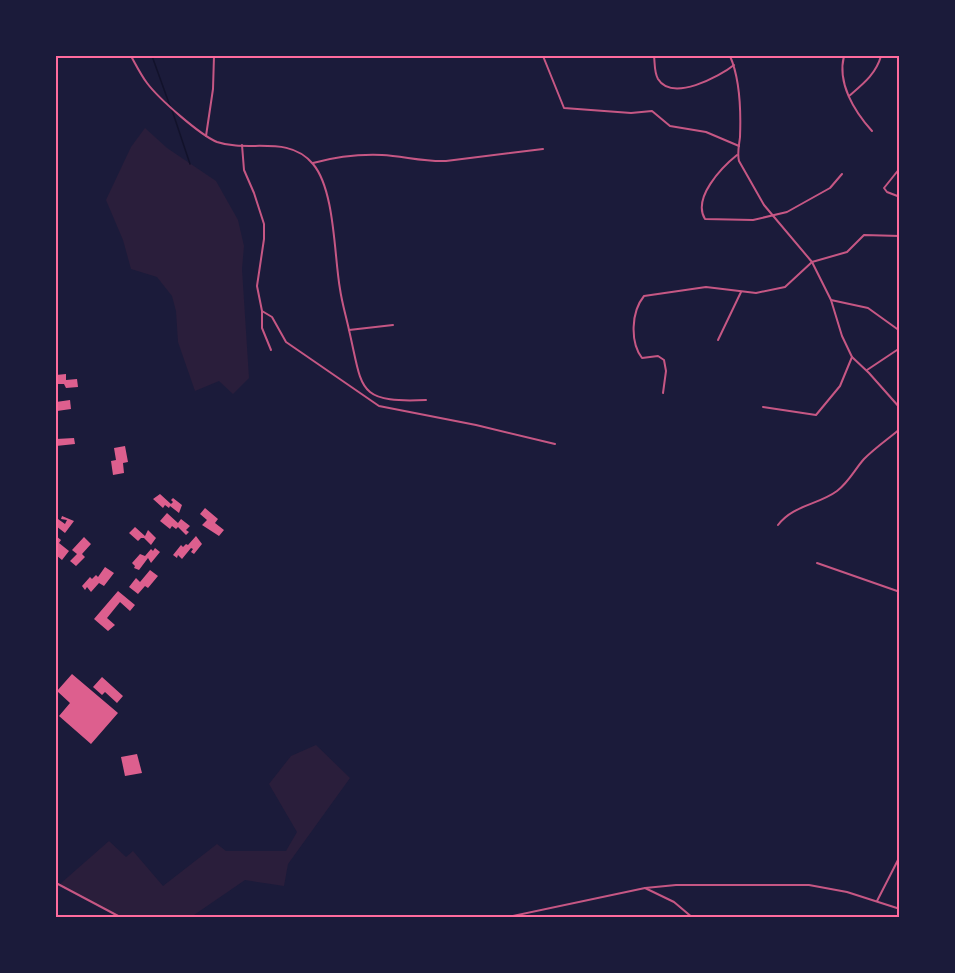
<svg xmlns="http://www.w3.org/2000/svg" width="955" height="973" viewBox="0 0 955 973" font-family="'Public Sans',sans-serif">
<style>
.green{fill:#2a1e3b}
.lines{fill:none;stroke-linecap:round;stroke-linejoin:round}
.stream{stroke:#12122b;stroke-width:1.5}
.building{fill:#dd5f8e}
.minor{stroke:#c65784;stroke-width:2}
.tertiary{stroke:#c65784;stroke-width:2}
.neatline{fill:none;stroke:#ff6b9d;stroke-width:2}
</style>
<rect width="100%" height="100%" fill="#1b1b3a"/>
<!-- green -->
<g class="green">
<polygon points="145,128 167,148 216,181 238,220 244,246 242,269 249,378 233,394 219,381 195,391 178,342 176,311 172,296 157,277 131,269 123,240 106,200 131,147"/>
<polygon points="316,745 350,778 288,864 284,886 245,880 191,917 126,918 100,907 60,884 109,841 126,857 133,851 163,886 217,844 226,851 286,851 297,832 269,784 291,756"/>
</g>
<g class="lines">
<!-- stream -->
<g class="stream">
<polyline points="152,56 170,106"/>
<polyline points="172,110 190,164"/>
</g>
</g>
<!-- building -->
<g class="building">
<polygon points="66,374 66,380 77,379 78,387 66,388 64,384 56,384 56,375"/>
<polygon points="70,400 71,409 57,411 56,402"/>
<polygon points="74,438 75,444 56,446 56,439"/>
<polygon points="125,446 128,462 123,463 124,473 113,475 111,461 116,460 114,448"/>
<polygon points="160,494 171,504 173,502 171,500 173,498 182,505 179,513 170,506 169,508 165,505 163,508 153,499"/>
<polygon points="205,508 218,519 215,523 224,530 219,536 202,525 207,520 200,514"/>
<polygon points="167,513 178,523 181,519 190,526 186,530 189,532 186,535 178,527 176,529 172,526 170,529 160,521"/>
<polygon points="62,516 74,521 65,533 56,526 58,519 65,524 67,520 61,519"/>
<polygon points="135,527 145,536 148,530 156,538 151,545 144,538 141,538 138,541 129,533"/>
<polygon points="56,536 61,540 59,543 69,551 62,560 56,555"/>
<polygon points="196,536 202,544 194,554 191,552 193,549 191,548 182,559 178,555 177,558 173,555 181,545 183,547 186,544 188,545"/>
<polygon points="84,537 91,544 82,554 85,557 76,566 70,561 77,554 72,550"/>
<polygon points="155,548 160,552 151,563 148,558 139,570 134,568 135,566 132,563 140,554 145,556 151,549 153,551"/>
<polygon points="105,567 114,573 104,586 99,583 91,592 87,587 85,590 82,586 90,577 92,579 96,575 98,577"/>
<polygon points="150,570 158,576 148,588 145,586 138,594 129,587 136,578 140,582"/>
<polygon points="118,591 135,605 130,611 120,602 107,618 115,625 108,631 94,619"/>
<polygon points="72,674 118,713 91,744 59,716 70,703 57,691"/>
<polygon points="102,677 123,696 117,703 105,692 102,695 93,687"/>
<polygon points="137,754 142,773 125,776 121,757"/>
</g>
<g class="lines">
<!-- minor -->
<g class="minor">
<path d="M131,56C136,65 141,75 147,83C159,99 200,135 217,142C249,153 288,134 313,164C335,190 334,255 340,289C342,303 346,316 349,330L393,325"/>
<polyline points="543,56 564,108 631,113 652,111 670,126 706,132 739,146"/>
<path d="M654,56C655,63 654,72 658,79C672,102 719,77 734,65"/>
<path d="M730,56C740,79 741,112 740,137C739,146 737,153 739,161L764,205L812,262L831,300L842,336L852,357L869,373L900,408"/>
<path d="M844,56C837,83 854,111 872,131"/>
<path d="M849,96C863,84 876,74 881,56"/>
<polyline points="206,136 213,89 214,56"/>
<polyline points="242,145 244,170 254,193 264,224 264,239 257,286 262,311 272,317 286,342 379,406 476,425 555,444"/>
<path d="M737,155C722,167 692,198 705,219L753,220L787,212L830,188L842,174"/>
<path d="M313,163C335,157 358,154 382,155C403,156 424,162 446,161L543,149"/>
<polyline points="900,168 884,188 887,192 900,197"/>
<polyline points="831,300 868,308 900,331"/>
<polyline points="262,311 262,328 271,350"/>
<path d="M349,330C363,390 356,403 426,400"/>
<polyline points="718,340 741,292"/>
<polyline points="867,370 900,348"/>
<path d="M663,393L666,371L664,360L658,356L642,358C630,342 631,312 644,296L706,287L756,293L785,287L812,262L847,252L864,235L900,236"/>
<polyline points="763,407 816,415 840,386 852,357"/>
<path d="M778,525C793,505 818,505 837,491C849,482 855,469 864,459C875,448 888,439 900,429"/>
<polyline points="817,563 900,592"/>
<polyline points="645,888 674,902 693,918"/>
<polyline points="877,901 900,856"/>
</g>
<!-- tertiary -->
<g class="tertiary">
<polyline points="56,883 122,918"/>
<polyline points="503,918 645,888 676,885 809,885 847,892 900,909"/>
</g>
</g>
<!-- border -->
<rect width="955" height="973" fill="none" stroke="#1b1b3a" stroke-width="114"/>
<rect x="57" y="57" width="841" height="859" class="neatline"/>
</svg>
